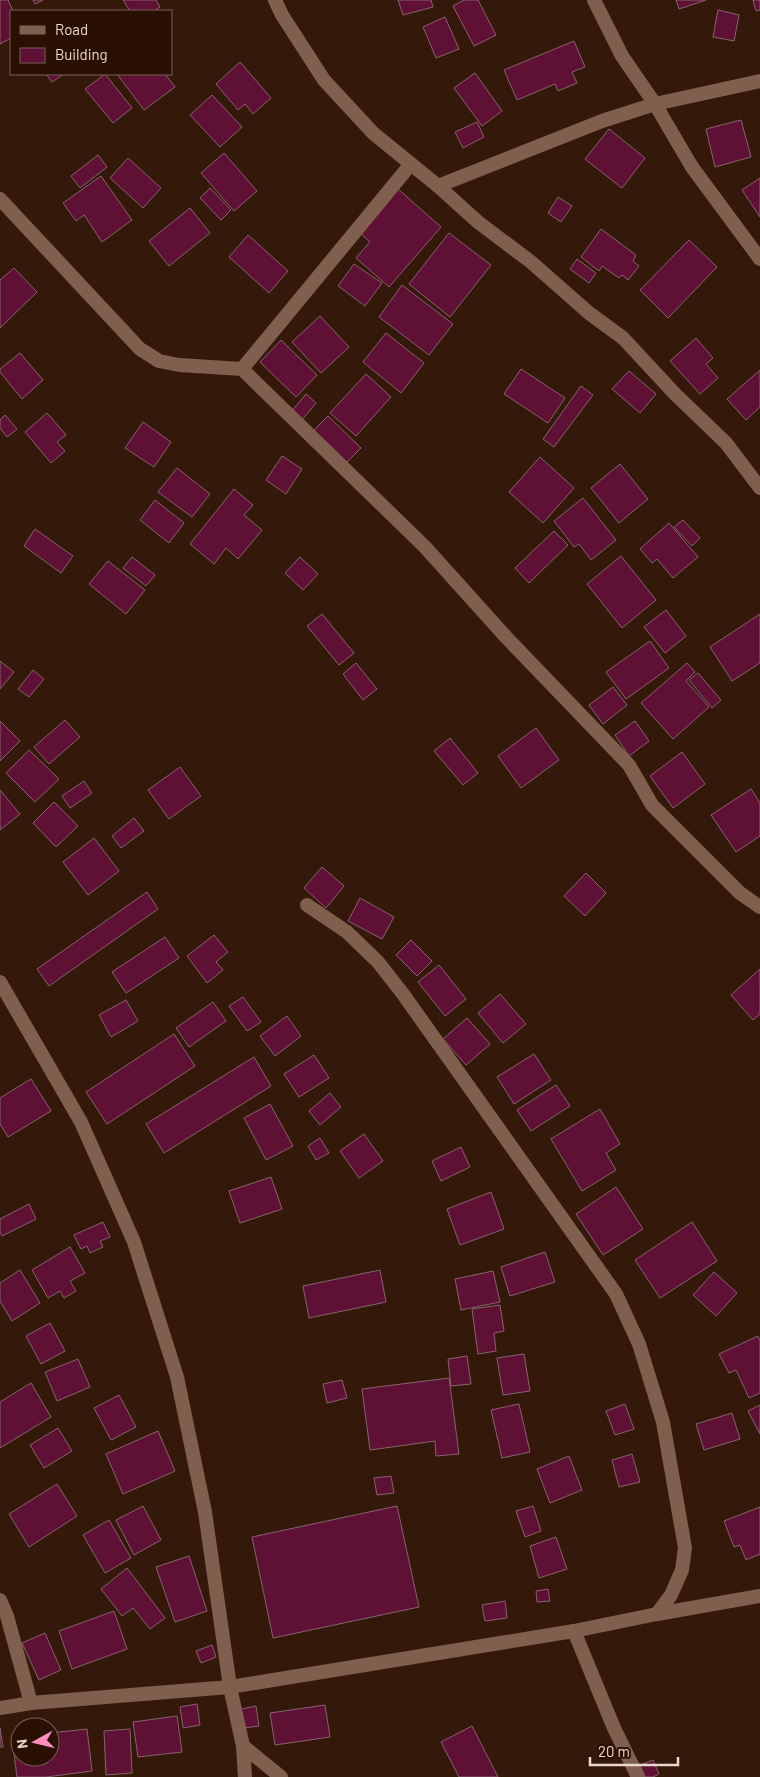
<svg xmlns="http://www.w3.org/2000/svg" width="760" height="1777" viewBox="0 0 760 1777" font-family="Barlow,sans-serif">
<style>
.building{fill:#5e1134;stroke:#87636e}
.lines{fill:none;stroke-linecap:round;stroke-linejoin:round}
.minor{stroke:#805f4f;stroke-width:14}
</style>
<rect width="100%" height="100%" fill="#34190a"/>
<!-- building -->
<g class="building">
<polygon points="0,0 8,0 13,11 11,11 11,38 0,44"/>
<polygon points="33,0 43,0 35,4"/>
<polygon points="123,0 156,0 160,7 154,11 130,11"/>
<polygon points="398,0 431,0 433,7 403,15"/>
<polygon points="464,0 478,0 496,35 474,46 453,6"/>
<polygon points="676,0 706,0 679,9"/>
<polygon points="753,0 760,0 760,10 756,11"/>
<polygon points="718,10 739,15 734,41 713,37"/>
<polygon points="445,17 459,49 436,58 423,27"/>
<polygon points="574,41 585,67 572,72 577,83 558,91 555,84 517,100 504,70"/>
<polygon points="240,62 271,98 253,114 245,104 238,110 216,84"/>
<polygon points="475,73 502,111 482,126 454,88"/>
<polygon points="46,74 64,74 52,82"/>
<polygon points="105,74 132,108 113,123 85,89"/>
<polygon points="117,74 165,74 175,87 144,110"/>
<polygon points="212,95 242,127 220,147 190,115"/>
<polygon points="741,120 751,157 715,167 706,129"/>
<polygon points="477,122 484,137 463,148 455,132"/>
<polygon points="609,129 645,158 622,188 585,159"/>
<polygon points="224,153 257,191 234,211 201,173"/>
<polygon points="98,155 107,167 80,188 71,176"/>
<polygon points="128,158 161,188 143,208 110,178"/>
<polygon points="101,176 132,220 102,242 84,215 76,221 63,203"/>
<polygon points="760,178 760,217 742,190"/>
<polygon points="210,188 231,210 221,220 200,198"/>
<polygon points="398,189 441,227 389,287 356,258 370,242 360,233"/>
<polygon points="558,197 572,206 561,222 548,213"/>
<polygon points="190,208 210,233 169,266 149,241"/>
<polygon points="601,229 636,255 633,261 639,266 628,280 622,275 619,278 602,266 599,271 581,257"/>
<polygon points="449,233 491,265 450,317 409,284"/>
<polygon points="248,235 288,271 269,293 229,257"/>
<polygon points="689,240 717,267 668,318 640,290"/>
<polygon points="577,259 596,273 589,283 570,269"/>
<polygon points="354,264 382,283 365,306 338,286"/>
<polygon points="14,268 37,292 0,328 0,280"/>
<polygon points="402,285 453,324 429,355 379,317"/>
<polygon points="320,316 349,347 321,373 292,342"/>
<polygon points="386,333 424,363 401,393 363,362"/>
<polygon points="696,338 713,358 706,364 718,378 700,394 670,361"/>
<polygon points="281,340 317,375 296,397 260,362"/>
<polygon points="20,353 43,380 22,399 0,372 0,369"/>
<polygon points="521,369 565,398 548,423 504,394"/>
<polygon points="760,370 760,407 746,420 727,399"/>
<polygon points="629,371 656,394 640,413 612,389"/>
<polygon points="366,374 391,397 356,436 330,413"/>
<polygon points="581,386 593,395 554,447 543,439"/>
<polygon points="306,394 316,403 300,422 290,413"/>
<polygon points="47,413 66,435 57,442 65,451 51,463 25,432"/>
<polygon points="5,415 17,429 7,437 0,428 0,420"/>
<polygon points="328,416 361,448 345,464 312,432"/>
<polygon points="143,422 171,442 154,467 125,448"/>
<polygon points="282,456 302,469 286,494 266,480"/>
<polygon points="540,457 574,488 543,523 509,492"/>
<polygon points="620,464 648,499 619,523 591,488"/>
<polygon points="177,468 210,494 192,517 158,492"/>
<polygon points="234,489 253,505 244,515 262,530 238,559 226,548 214,564 190,544"/>
<polygon points="583,498 616,540 591,560 579,544 574,547 554,521"/>
<polygon points="155,500 184,523 169,543 140,520"/>
<polygon points="683,520 700,538 692,546 674,527"/>
<polygon points="669,523 698,557 673,578 657,559 652,563 640,549"/>
<polygon points="35,529 73,556 61,573 24,546"/>
<polygon points="554,531 568,545 529,583 515,568"/>
<polygon points="621,556 656,600 622,628 587,584"/>
<polygon points="132,557 155,575 146,586 123,568"/>
<polygon points="300,557 318,574 303,590 285,573"/>
<polygon points="108,561 145,590 126,614 89,584"/>
<polygon points="666,610 686,636 665,653 644,627"/>
<polygon points="322,614 354,653 339,665 307,626"/>
<polygon points="760,614 760,663 732,681 710,647"/>
<polygon points="650,641 669,668 626,699 606,672"/>
<polygon points="0,661 14,672 0,689"/>
<polygon points="356,663 377,689 363,700 343,674"/>
<polygon points="687,663 695,672 686,681 709,707 673,739 641,703"/>
<polygon points="33,670 44,679 29,697 18,689"/>
<polygon points="698,673 721,700 712,708 689,680"/>
<polygon points="613,687 627,705 603,724 589,705"/>
<polygon points="65,720 80,737 49,764 34,747"/>
<polygon points="0,721 20,741 0,761"/>
<polygon points="635,721 649,741 629,756 615,735"/>
<polygon points="536,728 559,760 521,788 498,756"/>
<polygon points="450,738 478,773 463,785 434,751"/>
<polygon points="29,750 59,779 35,802 6,773"/>
<polygon points="682,752 705,784 673,808 650,776"/>
<polygon points="180,767 201,796 169,819 148,790"/>
<polygon points="84,781 92,793 70,808 62,796"/>
<polygon points="751,789 760,803 760,836 736,852 711,815"/>
<polygon points="0,790 20,814 0,830"/>
<polygon points="54,802 78,826 56,847 33,823"/>
<polygon points="134,818 144,831 121,848 112,836"/>
<polygon points="94,838 119,871 88,895 63,862"/>
<polygon points="322,867 344,886 326,908 304,888"/>
<polygon points="586,873 606,893 585,916 564,896"/>
<polygon points="147,892 158,909 49,986 37,969"/>
<polygon points="360,898 394,917 382,939 348,921"/>
<polygon points="214,935 228,952 216,962 223,970 207,983 187,956"/>
<polygon points="165,937 179,958 126,993 112,972"/>
<polygon points="411,940 432,961 417,976 396,955"/>
<polygon points="439,965 466,999 445,1016 418,982"/>
<polygon points="760,969 760,1014 753,1020 731,995"/>
<polygon points="500,994 526,1024 503,1043 478,1013"/>
<polygon points="243,997 261,1022 247,1031 229,1006"/>
<polygon points="126,1000 138,1021 111,1037 99,1015"/>
<polygon points="213,1002 226,1021 189,1047 176,1028"/>
<polygon points="287,1016 301,1036 275,1056 260,1036"/>
<polygon points="467,1018 490,1044 466,1065 443,1039"/>
<polygon points="174,1034 195,1066 107,1124 86,1092"/>
<polygon points="534,1054 551,1080 514,1104 497,1077"/>
<polygon points="314,1055 329,1078 299,1097 284,1074"/>
<polygon points="254,1057 271,1086 164,1153 146,1124"/>
<polygon points="31,1079 51,1111 8,1137 0,1124 0,1098"/>
<polygon points="556,1085 570,1106 531,1131 517,1110"/>
<polygon points="330,1093 341,1107 320,1125 309,1111"/>
<polygon points="270,1104 293,1146 266,1160 244,1118"/>
<polygon points="600,1109 620,1144 606,1153 616,1170 582,1191 551,1139"/>
<polygon points="364,1134 383,1161 359,1178 340,1151"/>
<polygon points="320,1138 329,1153 316,1160 308,1146"/>
<polygon points="461,1147 470,1167 441,1181 432,1161"/>
<polygon points="271,1177 282,1209 240,1223 229,1191"/>
<polygon points="616,1187 643,1229 603,1255 576,1214"/>
<polygon points="491,1192 504,1229 460,1245 447,1209"/>
<polygon points="29,1204 36,1219 2,1236 0,1232 0,1219"/>
<polygon points="103,1222 110,1237 100,1241 103,1247 90,1253 87,1246 81,1249 74,1235"/>
<polygon points="692,1222 717,1261 660,1298 635,1260"/>
<polygon points="70,1247 85,1273 70,1281 76,1291 64,1298 60,1291 48,1298 32,1270"/>
<polygon points="545,1252 555,1282 510,1296 501,1267"/>
<polygon points="20,1270 40,1303 12,1321 0,1301 0,1283"/>
<polygon points="380,1270 386,1302 309,1318 303,1286"/>
<polygon points="493,1271 500,1302 461,1310 455,1279"/>
<polygon points="714,1272 737,1293 716,1316 693,1295"/>
<polygon points="500,1305 504,1331 494,1333 496,1351 478,1354 472,1309"/>
<polygon points="50,1323 65,1351 41,1364 26,1336"/>
<polygon points="758,1336 760,1341 760,1393 749,1398 736,1370 729,1373 719,1354"/>
<polygon points="524,1354 530,1391 503,1395 497,1358"/>
<polygon points="467,1356 471,1384 451,1386 448,1359"/>
<polygon points="78,1359 90,1387 57,1401 45,1372"/>
<polygon points="449,1378 459,1454 436,1456 435,1441 370,1450 362,1389"/>
<polygon points="342,1380 347,1398 327,1403 323,1384"/>
<polygon points="31,1383 51,1417 0,1448 0,1402"/>
<polygon points="119,1395 136,1427 111,1440 94,1408"/>
<polygon points="519,1404 530,1452 502,1458 491,1410"/>
<polygon points="625,1404 634,1429 615,1435 606,1411"/>
<polygon points="760,1405 760,1434 748,1411"/>
<polygon points="732,1413 740,1439 704,1450 696,1424"/>
<polygon points="58,1428 72,1451 44,1468 30,1445"/>
<polygon points="158,1431 175,1471 123,1494 106,1454"/>
<polygon points="632,1454 640,1482 619,1487 612,1460"/>
<polygon points="569,1456 582,1490 550,1503 537,1469"/>
<polygon points="391,1476 394,1493 377,1495 374,1478"/>
<polygon points="57,1484 77,1516 29,1547 9,1514"/>
<polygon points="143,1506 161,1540 134,1555 116,1520"/>
<polygon points="397,1506 419,1607 273,1638 252,1537"/>
<polygon points="533,1506 541,1531 525,1537 516,1511"/>
<polygon points="760,1507 760,1554 746,1560 740,1545 734,1547 724,1521"/>
<polygon points="109,1520 131,1558 105,1573 83,1535"/>
<polygon points="556,1537 567,1569 539,1578 530,1546"/>
<polygon points="189,1556 207,1611 175,1622 156,1567"/>
<polygon points="127,1568 165,1618 150,1629 133,1608 122,1616 101,1589"/>
<polygon points="548,1589 550,1601 537,1602 536,1591"/>
<polygon points="505,1601 507,1618 485,1621 482,1605"/>
<polygon points="114,1611 127,1649 72,1669 59,1631"/>
<polygon points="45,1633 61,1670 39,1680 22,1643"/>
<polygon points="212,1645 216,1657 201,1663 196,1651"/>
<polygon points="197,1704 200,1725 183,1728 180,1707"/>
<polygon points="325,1705 330,1737 275,1745 270,1713"/>
<polygon points="256,1706 259,1726 244,1728 241,1709"/>
<polygon points="177,1716 182,1752 138,1757 133,1722"/>
<polygon points="472,1726 498,1777 459,1777 441,1742"/>
<polygon points="0,1728 3,1747 0,1747"/>
<polygon points="87,1729 92,1771 46,1777 17,1777 12,1738 20,1737 20,1757 50,1757 50,1733"/>
<polygon points="130,1729 132,1773 106,1775 104,1731"/>
<polygon points="653,1760 659,1774 653,1777 645,1777 640,1765"/>
</g>
<g class="lines">
<!-- minor -->
<g class="minor">
<polyline points="275,0 282,15 324,80 373,133 438,186 602,121 655,104 760,81"/>
<polyline points="594,0 622,56 655,104 692,167 760,259"/>
<polyline points="438,186 478,222 531,262 589,313 623,338 675,394 726,443 760,488"/>
<polyline points="0,199 140,349 159,361 179,365 242,369 425,547 506,637 629,765 652,805 740,893 760,907"/>
<polyline points="242,369 411,164"/>
<polyline points="307,905 347,932 378,962 403,994 616,1294 639,1344 663,1422 685,1548 682,1570 671,1595 657,1614"/>
<polyline points="0,982 81,1122 134,1242 177,1377 205,1512 230,1687 243,1746 245,1777"/>
<polyline points="0,1600 7,1616 31,1703"/>
<polyline points="574,1631 614,1728 638,1777"/>
<polyline points="0,1708 31,1703 230,1687 574,1631 657,1614 760,1596"/>
<polyline points="243,1746 281,1777"/>
</g>
</g>
<!-- legend -->
<rect x="10" y="10" width="162" height="65" fill="#2a1003" stroke="#776054"/>
<rect x="20" y="26" width="25" height="8" fill="#805f4f" stroke="#776054"/>
<text x="55" y="35" font-size="15" fill="#ead7ce">Road</text>
<rect x="20" y="48" width="25" height="15" fill="#5e1134" stroke="#776054"/>
<text x="55" y="60" font-size="15" fill="#ead7ce">Building</text>
<!-- north arrow -->
<g transform="translate(35 1742) rotate(262)"><circle r="24" fill="#2a1003" stroke="#776054"/>
<path d="M0-4L9 19L0 12L-9 19Z" fill="#fd8ec0"/>
<text y="-8" font-size="14" font-weight="bold" text-anchor="middle" fill="#ead7ce">N</text>
</g>
<!-- scale -->
<path d="M590 1757v8h88v-8" fill="none" stroke="#ead7ce" stroke-width="2.5"/>
<text x="598" y="1757" font-size="15" fill="#ead7ce" stroke="#2a1003" stroke-width="4" paint-order="stroke">20 m</text>
</svg>
